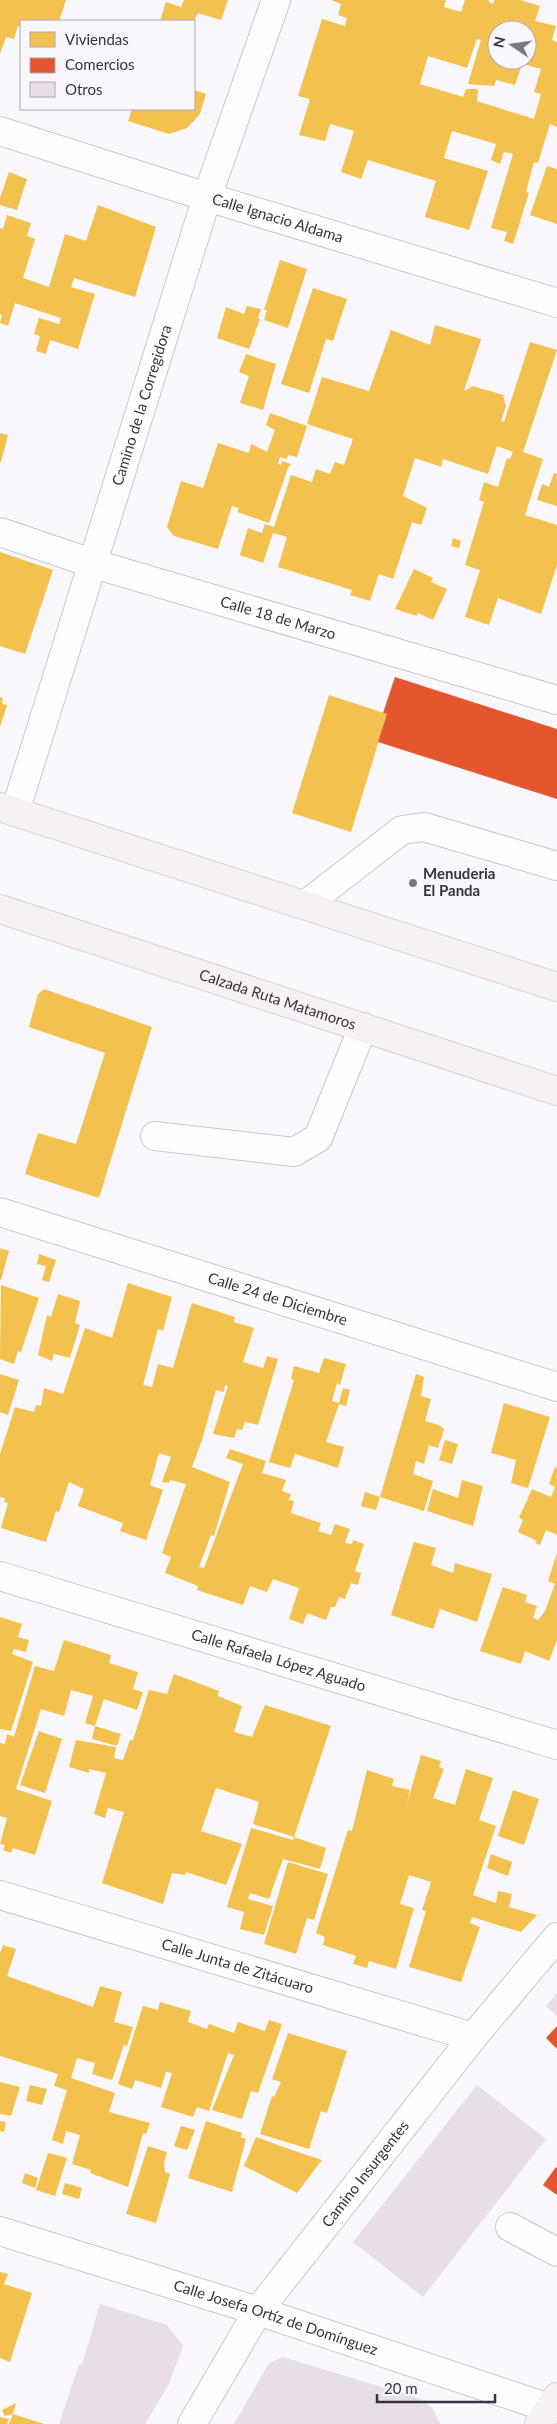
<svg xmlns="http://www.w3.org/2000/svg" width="557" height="2424" viewBox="0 0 557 2424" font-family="Lato,sans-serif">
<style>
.homes{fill:#f2c14e;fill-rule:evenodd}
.shops{fill:#e4572e}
.building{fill:#e7dfe5}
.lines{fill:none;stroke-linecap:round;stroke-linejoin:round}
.minor-casing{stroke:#cac6ce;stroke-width:30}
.major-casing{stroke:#d5d3d8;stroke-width:30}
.minor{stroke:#fefeff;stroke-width:28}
.major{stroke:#f7f1f3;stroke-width:28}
.poi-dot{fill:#7c7781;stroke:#f9f6fd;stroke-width:2}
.labels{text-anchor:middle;stroke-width:5;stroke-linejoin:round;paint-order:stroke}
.street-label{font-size:15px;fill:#38323f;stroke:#f9f6fd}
.poi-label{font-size:15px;font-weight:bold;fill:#38323f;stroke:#f9f6fd;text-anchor:start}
</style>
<rect width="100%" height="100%" fill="#f9f7fc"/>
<!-- homes -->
<g class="homes">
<polygon points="0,0 66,0 59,21 21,21 21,27 18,26 14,39 6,37 0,54"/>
<polygon points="184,0 228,0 221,20 198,13 194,21 160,21 166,2 181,7"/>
<path d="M331,0H446L444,7L461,12L465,0H489V2L493,4L494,0H520L540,6L535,21L556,26L552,40L557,42V127L550,124L538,163L534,162L526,192L529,193L513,244L504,241L507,232L491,228L513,154L504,152L500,164L491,160L496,144L452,131L444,158L488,171L469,230L425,217L436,181L368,160L361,179L341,172L354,131L330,124L325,141L299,135L310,99L298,96L322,19L345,26L347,18L338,15L341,4ZM497,30H527V60H497ZM477,39L481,40L468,84L494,86L496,80L515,85L522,64L541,69L534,92L541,94L534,119L477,101L478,89H466L463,97L420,84L428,56L467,68Z"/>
<polygon points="194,90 206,94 200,114 187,128 169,134 128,121 132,109 194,109"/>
<polygon points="547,166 557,169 557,224 530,215"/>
<polygon points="9,172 27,179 17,210 0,205 0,198"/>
<polygon points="98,205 156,227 135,297 74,278 71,287 95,294 78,349 50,340 46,354 36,351 40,336 34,334 39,318 59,324 61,318 15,303 8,326 0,323 2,315 0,314 0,228 3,229 7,215 31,223 27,236 35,239 23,278 49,287 65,234 86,241"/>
<polygon points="280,260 307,269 288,328 264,320 267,310 264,310"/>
<polygon points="313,288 347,299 333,341 326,339 309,393 281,384"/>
<polygon points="247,306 261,309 258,318 260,319 249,349 217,338 226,307 244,314"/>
<polygon points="435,325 481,339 464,391 473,386 503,395 506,406 501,421 504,422 530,342 557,350 523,452 543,459 525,515 557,525 557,565 541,614 498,598 489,625 465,617 480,570 465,565 484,502 479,500 484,482 498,487 507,458 510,459 513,452 497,446 488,474 443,459 441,467 415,458 403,496 427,508 421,525 412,522 393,579 379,574 370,601 350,595 352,590 278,567 287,537 273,533 263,563 240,555 248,528 262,533 265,524 274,527 291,475 312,482 316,469 330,474 335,462 344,465 353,439 307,424 322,377 369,391 391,330 430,345"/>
<polygon points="246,354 276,364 263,410 240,403 249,376 239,372"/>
<polygon points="270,413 307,426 297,457 288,455 287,459 280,457 278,464 281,465 282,461 291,464 288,468 269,523 237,512 239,508 232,506 218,549 174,536 167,527 181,481 203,488 218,443 249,453 251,444 267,452 275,430 266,425"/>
<polygon points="0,433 8,435 1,462 0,462"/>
<polygon points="554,473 557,474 557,506 537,500 542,484 549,487"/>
<polygon points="453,538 461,541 459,548 451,546"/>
<polygon points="0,552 53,570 25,654 0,646"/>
<polygon points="414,569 433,578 431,582 447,589 433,620 418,613 417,616 395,609"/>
<polygon points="329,695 387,714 351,832 292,813"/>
<polygon points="0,697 3,698 2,704 7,705 0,727"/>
<polygon points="44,989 152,1027 99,1198 25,1174 38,1133 76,1144 105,1053 29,1027 38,994"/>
<polygon points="0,1248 9,1251 1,1280 0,1280"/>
<polygon points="39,1254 56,1260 49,1282 42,1280 46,1266 37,1264"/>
<polygon points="128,1283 172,1297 163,1331 158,1329 143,1385 152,1387 158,1364 173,1368 192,1303 235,1317 234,1322 254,1328 243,1362 263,1368 267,1356 278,1359 258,1425 245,1422 242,1430 237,1429 234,1438 213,1434 228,1386 225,1385 224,1392 216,1390 202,1440 192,1467 230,1482 214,1536 211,1535 199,1567 204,1568 243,1464 226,1458 230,1449 266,1461 262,1473 286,1480 282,1491 291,1494 289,1500 294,1501 291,1513 321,1523 318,1531 331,1535 335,1524 350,1529 345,1543 352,1544 353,1540 364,1544 355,1571 361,1573 358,1585 351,1583 345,1599 339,1597 335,1607 331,1607 326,1620 307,1613 303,1624 289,1619 299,1588 273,1579 267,1592 250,1586 243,1605 197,1590 198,1586 165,1573 171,1557 162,1553 186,1484 170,1480 169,1483 162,1482 171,1457 159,1453 150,1485 163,1490 146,1540 120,1531 123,1523 78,1506 84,1489 69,1482 59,1512 56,1511 46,1542 1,1528 8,1503 4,1502 5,1498 0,1497 0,1454 15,1407 34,1412 36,1405 41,1406 44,1388 63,1394 85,1328 112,1338"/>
<polygon points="1,1285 39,1298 21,1352 18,1351 14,1364 0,1359"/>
<polygon points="58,1294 80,1301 75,1323 80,1325 70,1358 54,1354 52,1361 38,1355 47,1315 51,1317"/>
<polygon points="324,1358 346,1364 340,1385 337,1383 332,1401 339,1403 343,1388 350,1390 346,1406 339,1404 326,1442 344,1447 338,1468 295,1454 290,1468 269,1462 294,1380 291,1379 294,1366 319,1373"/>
<polygon points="0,1374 19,1380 8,1415 0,1412"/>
<polygon points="416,1374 424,1377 421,1396 431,1399 425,1421 439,1425 444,1429 438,1448 429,1445 424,1464 416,1461 413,1474 433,1481 424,1511 380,1497 376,1510 361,1506 365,1492 380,1497"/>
<polygon points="504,1403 550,1417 528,1488 511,1483 516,1460 491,1453"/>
<polygon points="445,1440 458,1444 452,1464 439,1460"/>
<polygon points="555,1467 557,1468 557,1535 546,1530 540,1545 535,1543 537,1541 518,1532 523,1520 519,1518 532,1489 551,1497 555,1487 549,1484"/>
<polygon points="462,1480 483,1486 473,1526 427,1511 433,1489 458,1498"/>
<polygon points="414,1542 436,1548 431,1565 453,1573 455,1563 492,1574 477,1622 440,1609 433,1629 391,1615"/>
<polygon points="557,1553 557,1640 549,1661 525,1651 521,1664 480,1651 503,1587 527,1595 525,1602 537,1606 533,1618 538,1620 545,1611 555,1584 548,1581"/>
<polygon points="0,1617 22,1624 18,1637 29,1640 26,1652 14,1649 12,1654 33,1662 11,1731 0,1729"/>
<polygon points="64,1640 111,1655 109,1663 138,1672 133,1689 143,1692 137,1710 104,1699 95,1726 85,1723 93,1696 71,1690 64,1716 41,1709 16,1789 52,1801 35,1855 13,1848 11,1853 3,1850 5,1845 0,1844 7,1818 0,1816 0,1743 5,1744 7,1734 14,1737 35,1666 54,1671"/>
<polygon points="174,1674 219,1691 218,1696 242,1706 234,1732 252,1737 265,1705 331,1726 294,1837 253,1824 259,1802 216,1788 201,1831 242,1844 226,1885 186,1872 185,1875 172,1873 163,1904 102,1883 124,1812 108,1808 105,1818 94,1814 106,1773 89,1769 89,1773 69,1767 76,1740 116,1747 114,1758 123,1760 130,1740 133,1740 149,1690 167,1694"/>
<polygon points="95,1726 121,1734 117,1746 92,1739"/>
<polygon points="39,1731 62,1739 45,1793 20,1785"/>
<polygon points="421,1755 441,1761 439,1767 444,1769 433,1798 455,1805 466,1769 493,1778 479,1820 496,1826 473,1895 496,1903 498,1891 512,1894 509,1907 537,1915 521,1932 472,1917 470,1923 480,1927 461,1982 409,1967 426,1911 422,1910 431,1882 409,1875 400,1904 414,1908 396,1969 369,1961 367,1968 353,1964 356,1956 323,1945 325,1937 316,1933 348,1830 352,1831 367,1770 394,1779 392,1786 410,1790 405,1810"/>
<polygon points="513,1790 539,1799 524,1845 498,1836"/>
<polygon points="251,1828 293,1840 294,1837 326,1848 320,1869 283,1859 269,1899 250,1893 248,1899 273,1906 264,1935 240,1929 244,1912 227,1907"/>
<polygon points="491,1854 512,1862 508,1876 487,1868"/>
<polygon points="288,1862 328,1874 314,1920 307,1918 296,1954 264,1944"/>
<polygon points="3,1945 16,1949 7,1976 93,2007 100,1986 122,1992 114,2022 133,2027 127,2046 124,2045 112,2080 92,2074 95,2063 77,2058 71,2078 115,2093 109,2112 150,2123 146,2134 143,2133 128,2187 90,2173 91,2170 72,2164 80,2135 66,2131 63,2144 52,2140 67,2090 54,2086 58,2074 0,2056 0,1954"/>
<polygon points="160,2002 191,2011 188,2022 207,2029 209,2024 234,2033 238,2022 265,2031 269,2020 282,2024 258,2093 251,2091 242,2119 212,2110 234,2055 228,2053 209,2111 197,2107 193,2117 161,2107 172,2073 166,2072 161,2088 135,2080 132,2089 118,2084 143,2006 158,2010"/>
<polygon points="288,2033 347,2051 327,2113 321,2111 309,2149 260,2134 272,2096 274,2097 281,2082 272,2079"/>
<polygon points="0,2082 20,2087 11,2116 0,2114"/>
<polygon points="30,2085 47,2089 42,2105 26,2101"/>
<polygon points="0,2121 6,2122 4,2132 0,2131"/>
<polygon points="206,2121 242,2133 241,2137 246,2139 232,2192 188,2178"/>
<polygon points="181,2126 195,2130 187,2150 174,2146"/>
<polygon points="256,2137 292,2150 322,2160 297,2193 244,2166"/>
<polygon points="148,2146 167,2152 164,2162 165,2172 170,2174 156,2223 126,2214"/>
<polygon points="48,2153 67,2158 55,2196 36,2190"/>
<polygon points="25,2173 38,2178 35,2188 22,2183"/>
<polygon points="65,2183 82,2188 79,2199 62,2194"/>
<polygon points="0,2272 8,2274 4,2284 32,2293 10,2362 0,2358"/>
<polygon points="16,2403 13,2414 44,2424 9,2424 13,2414 5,2416 2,2410"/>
<polygon points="0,2417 9,2419 7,2424 0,2424"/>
</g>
<!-- shops -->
<g class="shops">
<polygon points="395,677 557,729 557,799 378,742 387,714 383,713"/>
<polygon points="557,2026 557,2049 546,2038"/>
<polygon points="556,2167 557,2168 557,2195 543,2185"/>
</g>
<!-- building -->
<g class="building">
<polygon points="557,1993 557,2016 546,2006"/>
<polygon points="477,2085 546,2139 423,2297 353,2242"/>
<polygon points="100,2304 167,2325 183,2346 169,2384 145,2424 59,2424 79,2364 82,2365"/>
<polygon points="283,2357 421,2399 433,2409 440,2424 234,2424 269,2363"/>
</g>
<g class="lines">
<!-- minor casing -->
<g class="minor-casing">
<g id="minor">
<path id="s1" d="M0,131L207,197L557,303"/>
<path id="s2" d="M0,532L94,564L557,700"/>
<path id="s3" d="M15,812L207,197L276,0"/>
<polyline points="305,905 402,830 424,827 557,866"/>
<polyline points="155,1136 294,1152 318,1138 363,1027"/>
<path id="s4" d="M0,1212L557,1387"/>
<path id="s5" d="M0,1576L557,1745"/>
<path id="s6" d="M0,1895L473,2037"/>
<polyline points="510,2227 557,2252"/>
<path id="s7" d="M0,2231L258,2311L549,2408"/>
<path id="s8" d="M192,2424L258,2311L473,2037L557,1937"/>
</g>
</g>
<!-- major casing -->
<g class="major-casing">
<g id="major">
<polyline points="0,807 557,987"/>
<path id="s9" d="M0,909L557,1091"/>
<polyline points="539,2424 557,2397"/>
</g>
</g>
<!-- minor -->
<use href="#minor" class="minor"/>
<!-- major -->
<use href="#major" class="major"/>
</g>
<!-- markers -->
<circle class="poi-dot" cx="413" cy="883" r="5"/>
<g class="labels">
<!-- street labels -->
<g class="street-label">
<text dy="5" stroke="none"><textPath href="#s1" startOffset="291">Calle Ignacio Aldama</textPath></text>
<text dy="5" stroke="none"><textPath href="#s3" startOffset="426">Camino de la Corregidora</textPath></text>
<text dy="5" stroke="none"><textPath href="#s2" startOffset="291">Calle 18 de Marzo</textPath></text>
<text dy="5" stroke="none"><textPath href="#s9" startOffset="292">Calzada Ruta Matamoros</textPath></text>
<text dy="5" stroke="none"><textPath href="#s4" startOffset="291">Calle 24 de Diciembre</textPath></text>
<text dy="5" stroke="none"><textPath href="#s5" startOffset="291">Calle Rafaela López Aguado</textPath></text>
<text dy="5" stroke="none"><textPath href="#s6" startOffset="248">Calle Junta de Zitácuaro</textPath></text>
<text dy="5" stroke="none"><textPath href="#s8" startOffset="305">Camino Insurgentes</textPath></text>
<text dy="5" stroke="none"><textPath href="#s7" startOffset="289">Calle Josefa Ortíz de Domínguez</textPath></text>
</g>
<!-- poi labels -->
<g class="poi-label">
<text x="423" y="879">Menuderia<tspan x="423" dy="17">El Panda</tspan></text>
</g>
</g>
<!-- legend -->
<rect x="20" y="20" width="175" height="90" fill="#f9f6fd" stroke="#aca8b1"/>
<rect x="30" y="32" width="25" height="15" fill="#f2c14e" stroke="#aca8b1"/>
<text x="65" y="45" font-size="15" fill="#38323f">Viviendas</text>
<rect x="30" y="58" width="25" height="15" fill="#e4572e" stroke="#aca8b1"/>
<text x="65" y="70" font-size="15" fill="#38323f">Comercios</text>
<rect x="30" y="82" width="25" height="15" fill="#e7dfe5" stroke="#aca8b1"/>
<text x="65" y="95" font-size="15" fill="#38323f">Otros</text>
<!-- north arrow -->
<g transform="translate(512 45) rotate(283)"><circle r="24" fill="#f9f6fd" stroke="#aca8b1"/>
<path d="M0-4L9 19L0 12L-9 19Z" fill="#7c7781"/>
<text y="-8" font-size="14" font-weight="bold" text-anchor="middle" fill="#38323f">N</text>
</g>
<!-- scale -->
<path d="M377 2394v8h118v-8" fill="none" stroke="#38323f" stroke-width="2.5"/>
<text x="384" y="2394" font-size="15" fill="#38323f" stroke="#f9f6fd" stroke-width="4" paint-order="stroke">20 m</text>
</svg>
